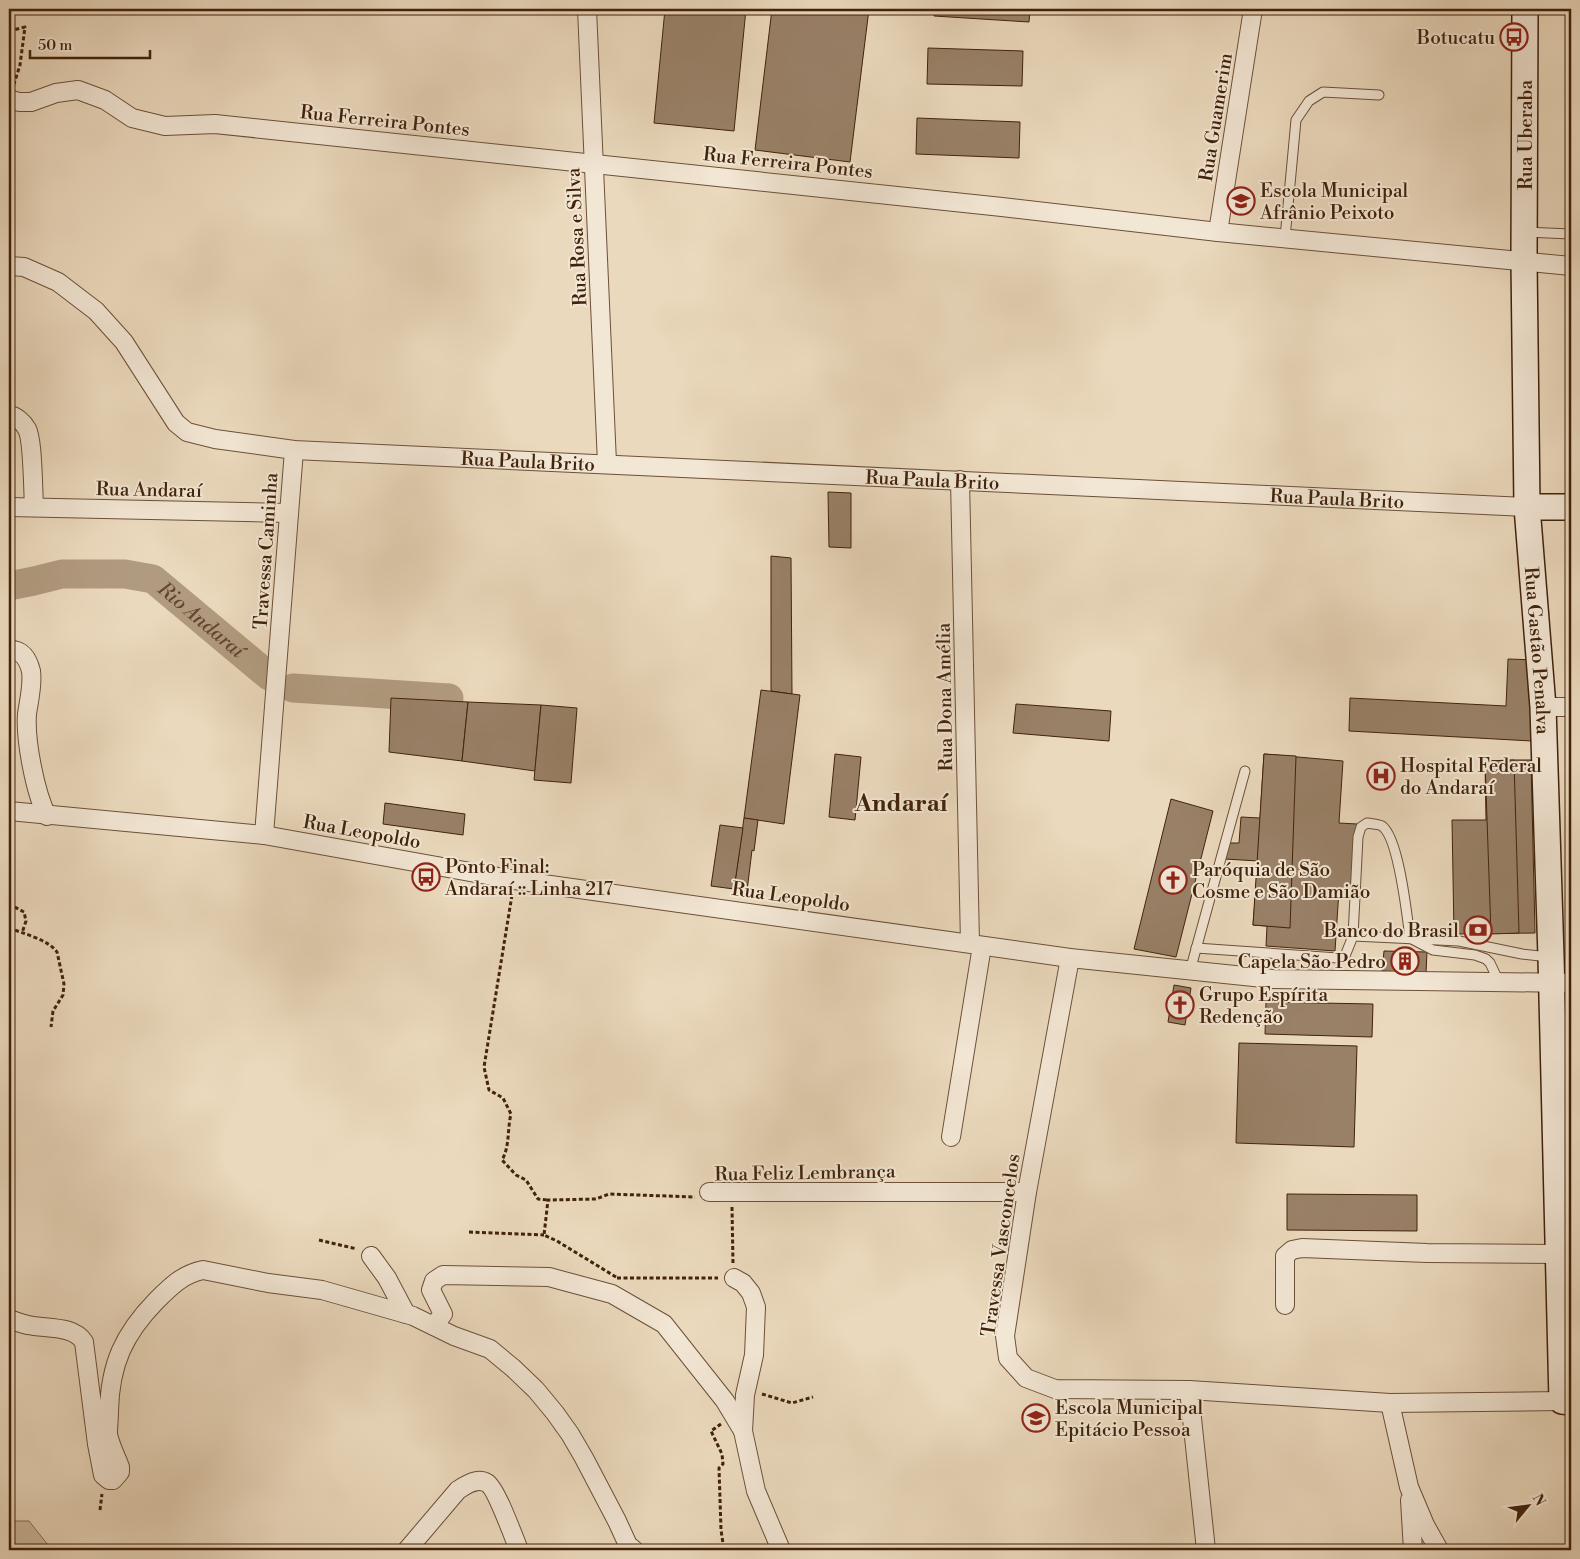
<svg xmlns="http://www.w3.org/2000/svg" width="1580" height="1559" viewBox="0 0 1580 1559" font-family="'Libre Bodoni',serif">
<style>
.green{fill:#ceba9f;stroke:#886e55}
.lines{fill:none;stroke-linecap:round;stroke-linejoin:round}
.river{stroke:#b19b80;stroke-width:29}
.building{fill:#998168;stroke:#41220b}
.lane-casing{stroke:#6c5038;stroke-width:11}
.street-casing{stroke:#6c5038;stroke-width:20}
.secondary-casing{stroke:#41220b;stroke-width:28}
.path{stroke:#41220b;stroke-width:3;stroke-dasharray:4 2.5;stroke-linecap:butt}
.lane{stroke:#f2e6d4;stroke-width:9}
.street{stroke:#f2e6d4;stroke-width:18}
.secondary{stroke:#f2e6d4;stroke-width:25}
.labels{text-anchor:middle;stroke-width:4;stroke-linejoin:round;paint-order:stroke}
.poi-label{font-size:19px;fill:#41220b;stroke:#f2e6d4;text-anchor:start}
.street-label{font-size:19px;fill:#41220b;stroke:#f2e6d4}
.water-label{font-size:20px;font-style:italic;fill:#63462e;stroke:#f2e6d4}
.district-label{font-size:24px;font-weight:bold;fill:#41220b;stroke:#f2e6d4}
</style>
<rect width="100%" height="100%" fill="#ebd9bd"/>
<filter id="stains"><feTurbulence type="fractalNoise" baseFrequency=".004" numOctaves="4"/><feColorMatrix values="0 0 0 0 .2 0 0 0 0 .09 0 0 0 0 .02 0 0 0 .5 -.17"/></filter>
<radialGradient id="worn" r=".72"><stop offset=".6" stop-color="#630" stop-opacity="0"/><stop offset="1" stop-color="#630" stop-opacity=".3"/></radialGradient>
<!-- green -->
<polygon class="green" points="9,1513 15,1521 29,1521 52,1550 9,1550"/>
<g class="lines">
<!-- river -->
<g class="river">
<path id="s1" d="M9,586L34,581L62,574H125L153,579L269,676"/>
<polyline points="293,688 449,698"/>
</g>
</g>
<!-- building -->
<g class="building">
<polygon points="665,9 746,9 734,131 654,123"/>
<polygon points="772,9 869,9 850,162 755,150"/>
<polygon points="934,9 1030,9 1029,22 934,16"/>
<polygon points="928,48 1023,51 1022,86 927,84"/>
<polygon points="917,118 1020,122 1019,158 916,154"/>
<polygon points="828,492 851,493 851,548 829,547"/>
<polygon points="771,556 791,558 792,694 771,691"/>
<polygon points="1508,659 1536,660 1532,741 1349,731 1350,698 1506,706"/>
<polygon points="761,690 800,695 784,824 744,818"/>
<polygon points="391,698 468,702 462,761 389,752"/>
<polygon points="468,702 541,705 535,771 462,761"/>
<polygon points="1016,704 1111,711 1109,741 1013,733"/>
<polygon points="541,705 577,708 571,783 534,780"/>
<polygon points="835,754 861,757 855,820 829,817"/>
<polygon points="1264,754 1343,761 1339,823 1357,824 1352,891 1339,890 1335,951 1266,946 1267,926 1253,925 1258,861 1225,859 1227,843 1239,843 1241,817 1260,818"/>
<polygon points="1264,754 1296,756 1290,928 1253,925"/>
<polygon points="1514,760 1531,760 1535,933 1454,934 1452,820 1486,820 1485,761"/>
<polygon points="1514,760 1519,933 1491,934 1485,761"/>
<polygon points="1171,799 1213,811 1176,957 1134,949"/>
<polygon points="385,803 465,814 463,835 383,824"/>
<polygon points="744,818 758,820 754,851 752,850 747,891 734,889"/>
<polygon points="720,825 743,828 734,889 711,886"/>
<polygon points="1384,951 1427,952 1426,973 1382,971"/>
<polygon points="1174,985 1191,988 1185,1025 1168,1022"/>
<polygon points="1266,1002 1373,1004 1372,1037 1265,1034"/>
<polygon points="1239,1043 1357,1046 1354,1147 1236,1143"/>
<polygon points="1287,1194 1417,1195 1417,1231 1287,1230"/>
</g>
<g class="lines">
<!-- lane casing -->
<g class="lane-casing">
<g id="lane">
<polyline points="1525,232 1571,234"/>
<polyline points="1285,238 1296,120 1309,101 1323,92 1379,95"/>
<polyline points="1353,936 1459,941 1522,954 1549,957"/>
<path d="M1196,948L1338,958L1345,956L1353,936L1358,837L1361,827L1367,823C1372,824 1378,824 1382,826C1399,838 1407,916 1410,938L1433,950L1475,955L1486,959L1490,963L1499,982"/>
<polyline points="1190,971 1245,771"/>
</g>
</g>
<!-- street casing -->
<g class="street-casing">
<g id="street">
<polyline points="587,9 607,463"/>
<polyline points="9,99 19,102 31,102 56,93 78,90 105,100 132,118 165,126 215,124 1002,207 1218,232 1571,266"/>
<polyline points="1218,232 1253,9"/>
<path id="s2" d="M9,266L24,267L58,282L96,311L124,342L176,423L187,432L215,439L294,450L1527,507"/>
<path d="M9,415C16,416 23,422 27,429C33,440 33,491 34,507"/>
<polyline points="960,480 970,943"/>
<polyline points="9,507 289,513"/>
<path d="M9,650C22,649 28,659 31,671C33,685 29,700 27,714C25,740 35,792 47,816"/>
<polyline points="1543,707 1571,707"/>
<polyline points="9,811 264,835 515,880 1070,958 1273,979 1571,983"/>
<polyline points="264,835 294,450"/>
<polyline points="1070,958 1027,1192 1005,1336 1008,1358 1026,1378 1055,1389 1189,1390 1390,1403 1562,1401"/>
<polyline points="951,1137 982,946"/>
<polyline points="709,1192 1027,1192"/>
<polyline points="371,1256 387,1278 406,1314"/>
<polyline points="734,1278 743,1283 751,1293 756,1307 754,1355 745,1395 743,1431"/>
<polyline points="1285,1305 1285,1256 1292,1250 1302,1248 1427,1253 1558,1254"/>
<path d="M9,1319C15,1321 21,1324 28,1325C46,1329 73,1325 84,1342L97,1444L103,1475L109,1480H113L120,1472V1467C116,1456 110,1445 108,1434C108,1427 109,1418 109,1411C110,1364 124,1334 156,1301C171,1286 183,1274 203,1270L268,1283L322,1290L413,1316L454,1336L490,1349L513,1368L536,1390L555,1413L570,1434L584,1458L617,1521L628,1545L634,1550"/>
<polyline points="434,1326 443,1314 431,1290 434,1281 443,1275 549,1277 612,1294 664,1324 725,1401 743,1431 756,1491 781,1550"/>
<polyline points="1189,1390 1206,1550"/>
<polyline points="1390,1403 1409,1487 1425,1525 1439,1550"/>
<polyline points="1410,1500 1413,1550"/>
<path d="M407,1550L458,1490C466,1485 477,1477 487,1483C496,1488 514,1538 519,1550"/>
</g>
</g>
<!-- secondary casing -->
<g class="secondary-casing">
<g id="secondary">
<path id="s3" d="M1525,9L1524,261L1527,507L1543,707L1551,957L1562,1401L1571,1402"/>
<polyline points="1527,507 1571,507"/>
</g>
</g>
<!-- path -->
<g class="path">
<polyline points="9,26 14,9"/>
<polyline points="9,31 25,27 20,65 14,84"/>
<path d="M512,895L484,1067L489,1090L503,1098L511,1114C507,1130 510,1146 502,1160L516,1175L526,1180L538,1199L548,1200"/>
<polyline points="9,904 24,912 26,921 22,933"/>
<path d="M9,928C22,933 49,940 57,952L64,984L63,995L53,1011L51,1027"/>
<polyline points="732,1207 733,1264"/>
<polyline points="469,1232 544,1235"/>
<polyline points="319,1240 357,1249"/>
<polyline points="616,1277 557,1241 544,1235 548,1200 596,1199 609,1194 695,1197"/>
<polyline points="617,1278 718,1278"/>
<polyline points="762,1394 792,1403 813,1397"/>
<polyline points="721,1424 711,1431 722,1454 723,1464 719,1468 721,1530 724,1550"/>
<polyline points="100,1510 102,1494"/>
</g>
<!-- lane -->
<use href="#lane" class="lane"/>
<!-- street -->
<use href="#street" class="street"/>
<!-- secondary -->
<use href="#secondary" class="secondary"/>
</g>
<!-- icons -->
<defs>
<g id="bus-ring" transform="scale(1.4375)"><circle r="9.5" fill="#f2e6d4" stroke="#8f2418" stroke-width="1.5"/><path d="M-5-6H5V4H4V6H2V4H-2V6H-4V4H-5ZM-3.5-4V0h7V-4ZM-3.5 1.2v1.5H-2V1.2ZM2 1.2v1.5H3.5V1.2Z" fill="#8f2418"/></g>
<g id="school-ring" transform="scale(1.4375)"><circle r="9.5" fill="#f2e6d4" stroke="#8f2418" stroke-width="1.5"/><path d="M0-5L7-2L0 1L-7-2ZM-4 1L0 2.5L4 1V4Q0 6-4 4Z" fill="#8f2418"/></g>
<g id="hospital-ring" transform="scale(1.4375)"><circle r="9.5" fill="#f2e6d4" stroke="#8f2418" stroke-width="1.5"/><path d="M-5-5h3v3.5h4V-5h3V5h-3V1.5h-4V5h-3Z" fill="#8f2418"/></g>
<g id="church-ring" transform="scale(1.4375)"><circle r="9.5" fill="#f2e6d4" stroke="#8f2418" stroke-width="1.5"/><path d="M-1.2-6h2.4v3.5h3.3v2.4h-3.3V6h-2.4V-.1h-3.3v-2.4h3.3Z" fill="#8f2418"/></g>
<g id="bank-ring" transform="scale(1.4375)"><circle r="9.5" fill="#f2e6d4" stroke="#8f2418" stroke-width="1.5"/><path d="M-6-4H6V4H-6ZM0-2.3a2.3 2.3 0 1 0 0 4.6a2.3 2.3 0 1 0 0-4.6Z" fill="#8f2418"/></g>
<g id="building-ring" transform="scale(1.4375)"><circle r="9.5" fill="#f2e6d4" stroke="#8f2418" stroke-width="1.5"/><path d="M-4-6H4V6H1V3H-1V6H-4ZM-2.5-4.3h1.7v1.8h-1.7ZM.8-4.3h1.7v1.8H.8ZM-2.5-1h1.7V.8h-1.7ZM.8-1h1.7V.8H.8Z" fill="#8f2418"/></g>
</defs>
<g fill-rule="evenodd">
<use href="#bus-ring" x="1514" y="37"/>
<use href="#school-ring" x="1241" y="201"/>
<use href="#hospital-ring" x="1381" y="776"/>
<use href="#bus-ring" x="426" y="877"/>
<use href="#church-ring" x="1173" y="880"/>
<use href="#bank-ring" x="1478" y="930"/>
<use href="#building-ring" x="1405" y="961"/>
<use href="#church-ring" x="1180" y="1005"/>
<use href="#school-ring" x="1036" y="1418"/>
</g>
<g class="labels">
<!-- poi labels -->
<g class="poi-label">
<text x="1495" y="44" text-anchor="end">Botucatu</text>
<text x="1260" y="197">Escola Municipal<tspan x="1260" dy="22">Afrânio Peixoto</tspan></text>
<text x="1400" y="772">Hospital Federal<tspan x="1400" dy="22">do Andaraí</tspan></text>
<text x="445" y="873">Ponto Final:<tspan x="445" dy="22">Andaraí :: Linha 217</tspan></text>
<text x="1192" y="876">Paróquia de São<tspan x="1192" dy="22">Cosme e São Damião</tspan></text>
<text x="1459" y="937" text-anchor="end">Banco do Brasil</text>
<text x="1386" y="968" text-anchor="end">Capela São Pedro</text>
<text x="1199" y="1001">Grupo Espírita<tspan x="1199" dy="22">Redenção</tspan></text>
<text x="1055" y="1414">Escola Municipal<tspan x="1055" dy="22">Epitácio Pessoa</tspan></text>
</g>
<!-- street labels -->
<g class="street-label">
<text transform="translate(1215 117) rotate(-81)" y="7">Rua Guamerim</text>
<text transform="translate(385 120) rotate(6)" y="7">Rua Ferreira Pontes</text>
<text transform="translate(1525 135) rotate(-90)" y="7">Rua Uberaba</text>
<text transform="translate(788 162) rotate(6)" y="7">Rua Ferreira Pontes</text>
<text transform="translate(576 237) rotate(-93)" y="7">Rua Rosa e Silva</text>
<text dy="7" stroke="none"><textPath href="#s2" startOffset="595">Rua Paula Brito</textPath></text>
<text dy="7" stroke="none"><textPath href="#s2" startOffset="1000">Rua Paula Brito</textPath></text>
<text transform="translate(149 489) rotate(1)" y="7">Rua Andaraí</text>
<text dy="7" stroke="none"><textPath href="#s2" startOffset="1405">Rua Paula Brito</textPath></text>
<text transform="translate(265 551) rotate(-86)" y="7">Travessa Caminha</text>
<text dy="7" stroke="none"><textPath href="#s3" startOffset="642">Rua Gastão Penalva</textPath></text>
<text transform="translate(944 697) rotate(-91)" y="7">Rua Dona Amélia</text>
<text transform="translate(362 831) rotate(10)" y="7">Rua Leopoldo</text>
<text transform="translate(791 896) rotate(8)" y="7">Rua Leopoldo</text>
<text transform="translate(805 1172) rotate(-1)" y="7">Rua Feliz Lembrança</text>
<text transform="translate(1000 1245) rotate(-82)" y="7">Travessa Vasconcelos</text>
</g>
<!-- water labels -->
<g class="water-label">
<text dy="7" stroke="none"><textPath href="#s1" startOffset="209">Rio Andaraí</textPath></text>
</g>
<!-- district labels -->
<g class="district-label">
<text x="901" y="811">Andaraí</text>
</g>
</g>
<!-- margin -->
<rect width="1580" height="1559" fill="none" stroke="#ebd9bd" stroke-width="30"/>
<rect x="10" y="10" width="1560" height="1539" fill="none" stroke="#41220b" stroke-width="2.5"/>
<rect x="15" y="15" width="1550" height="1529" fill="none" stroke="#41220b"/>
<!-- north arrow -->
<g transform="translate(1528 1506) rotate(61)" stroke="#f2e6d4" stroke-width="4" paint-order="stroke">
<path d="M0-4L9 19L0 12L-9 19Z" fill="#41220b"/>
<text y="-8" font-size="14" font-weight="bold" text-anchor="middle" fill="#41220b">N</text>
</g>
<!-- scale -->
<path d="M30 50v8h120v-8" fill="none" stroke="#41220b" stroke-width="2.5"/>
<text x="38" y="50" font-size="15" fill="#41220b" stroke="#f2e6d4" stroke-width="4" paint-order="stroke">50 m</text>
<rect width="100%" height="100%" filter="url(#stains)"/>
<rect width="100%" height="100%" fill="url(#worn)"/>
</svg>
